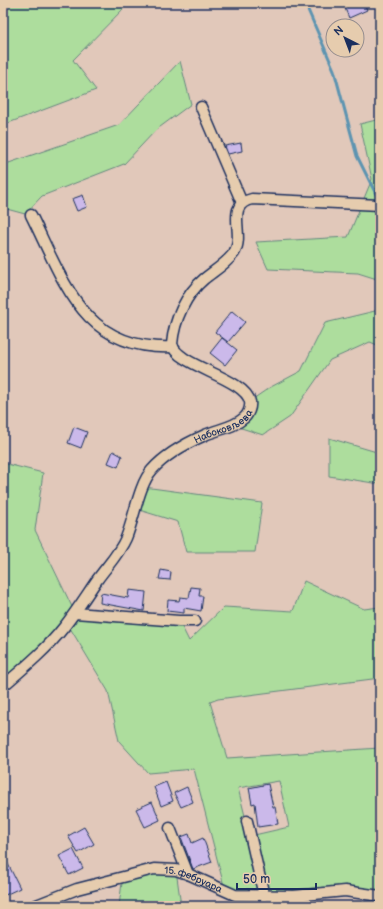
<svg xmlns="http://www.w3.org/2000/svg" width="383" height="909" viewBox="0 0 383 909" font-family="'Balsamiq Sans',sans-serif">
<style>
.green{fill:#addd9d;stroke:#64867e;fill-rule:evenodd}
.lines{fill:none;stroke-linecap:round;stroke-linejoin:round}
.stream{stroke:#5d94b1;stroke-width:3}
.building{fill:#cbb9ea;stroke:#1b2f5e}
.minor-casing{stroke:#1b2f5e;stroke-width:13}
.minor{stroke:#e6ccae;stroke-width:10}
.labels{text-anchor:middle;stroke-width:4;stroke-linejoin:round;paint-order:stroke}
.street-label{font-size:10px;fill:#1b2f5e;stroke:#e6ccae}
</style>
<rect width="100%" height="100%" fill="#e1c8ba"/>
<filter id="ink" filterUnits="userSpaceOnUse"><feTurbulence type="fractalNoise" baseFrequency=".025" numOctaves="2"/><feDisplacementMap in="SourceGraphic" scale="8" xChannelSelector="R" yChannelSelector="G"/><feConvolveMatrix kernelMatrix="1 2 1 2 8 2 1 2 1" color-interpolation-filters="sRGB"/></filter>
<g filter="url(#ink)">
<!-- green -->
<g class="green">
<polygon points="3,3 129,3 73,60 96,90 3,125"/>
<polygon points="180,61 191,104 156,130 124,164 42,196 25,214 3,208 3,165 119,125"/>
<polygon points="380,119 380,280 358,273 268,269 256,242 348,237 372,179 360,124"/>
<polygon points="380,308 380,346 370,342 330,360 290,417 263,435 232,425 244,418 250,401 269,388 301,371 325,323 379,310"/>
<polygon points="329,438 380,453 380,484 329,476"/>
<path d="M3,463L43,473L35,530L75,613L179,621L189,641L224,607L293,611L304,581L364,609L380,607V678L218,699L210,702L227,758L380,748V896L307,895V906H235V895L225,890L194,769L148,773L119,741L108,691L67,623L3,686ZM279,781L289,827L250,836L238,788Z"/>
<polygon points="144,487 262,503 255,552 186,552 178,522 136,509"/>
<polygon points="176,870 181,906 119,906 123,875"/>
</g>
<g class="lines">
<!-- stream -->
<polyline class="stream" points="305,3 334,70 357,156 377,196"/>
</g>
<!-- building -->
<g class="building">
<polygon points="351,3 364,3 367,10 349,18 344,6"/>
<polygon points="241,143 242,151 228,154 225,146"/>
<polygon points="83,195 87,207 77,211 72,199"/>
<polygon points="232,311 245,322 228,342 215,332"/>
<polygon points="222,338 237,350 225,365 210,353"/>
<polygon points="74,427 87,432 81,448 68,443"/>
<polygon points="113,451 122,456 118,467 108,463"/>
<polygon points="161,570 171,572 170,580 159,579"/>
<polygon points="191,587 200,588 199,596 203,596 201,611 184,608 184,613 167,611 168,600 179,601 180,597 189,598"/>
<polygon points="129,590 146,592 144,611 100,603 101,593 128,598"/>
<polygon points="166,782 173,801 161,806 154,787"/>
<polygon points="268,784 273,807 275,807 278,824 258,827 255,803 252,804 249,788"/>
<polygon points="187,787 193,802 181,807 174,793"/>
<polygon points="152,802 160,820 145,827 136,809"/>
<polygon points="84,827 94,844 78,853 68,836"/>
<polygon points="189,834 192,843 203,838 212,862 193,869 181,837"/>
<polygon points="73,849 83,868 69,875 59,856"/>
<polygon points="3,854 20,888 3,896"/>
</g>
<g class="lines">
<!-- minor casing -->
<g class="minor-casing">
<g id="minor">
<polyline points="201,107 242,203"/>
<path d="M31,215C64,281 83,351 173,347"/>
<polyline points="75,613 179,621 195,621"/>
<path id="s1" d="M3,686C24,668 47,649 64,627C76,612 86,596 97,580C107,566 119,554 126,538C134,519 139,484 152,470C165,455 187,443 205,435C218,429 233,428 244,418C248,415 251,407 250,402C246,378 176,366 172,344C174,320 186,294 204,279C214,271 226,264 234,253C246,234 224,205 252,199L380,205"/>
<polyline points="247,821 264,896"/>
<polyline points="170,828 188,874"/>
<path id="s2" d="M34,906L77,889L154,869L176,870L188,874L235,895L294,896L345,891L380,896"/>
</g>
</g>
<!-- minor -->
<use href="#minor" class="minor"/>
</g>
</g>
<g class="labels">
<!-- street labels -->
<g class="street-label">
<text dy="4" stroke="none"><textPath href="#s1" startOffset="351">Набоковљева</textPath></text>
<text dy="4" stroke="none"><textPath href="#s2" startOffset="167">15. фебруара</textPath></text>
</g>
</g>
<!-- margin -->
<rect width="383" height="909" fill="none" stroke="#e6ccae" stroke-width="16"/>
<rect x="8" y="8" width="367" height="893" fill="none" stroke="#1b2f5e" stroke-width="1.5" filter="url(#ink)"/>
<!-- north arrow -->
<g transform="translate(345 38) rotate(318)"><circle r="19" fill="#e6ccae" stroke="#958d8e"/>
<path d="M0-3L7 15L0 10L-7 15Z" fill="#1b2f5e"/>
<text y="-6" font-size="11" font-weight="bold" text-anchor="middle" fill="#1b2f5e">N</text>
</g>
<!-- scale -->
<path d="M237 883v6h79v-6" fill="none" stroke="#1b2f5e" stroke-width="2"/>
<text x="243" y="883" font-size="12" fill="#1b2f5e" stroke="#e6ccae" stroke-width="3" paint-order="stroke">50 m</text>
</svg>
